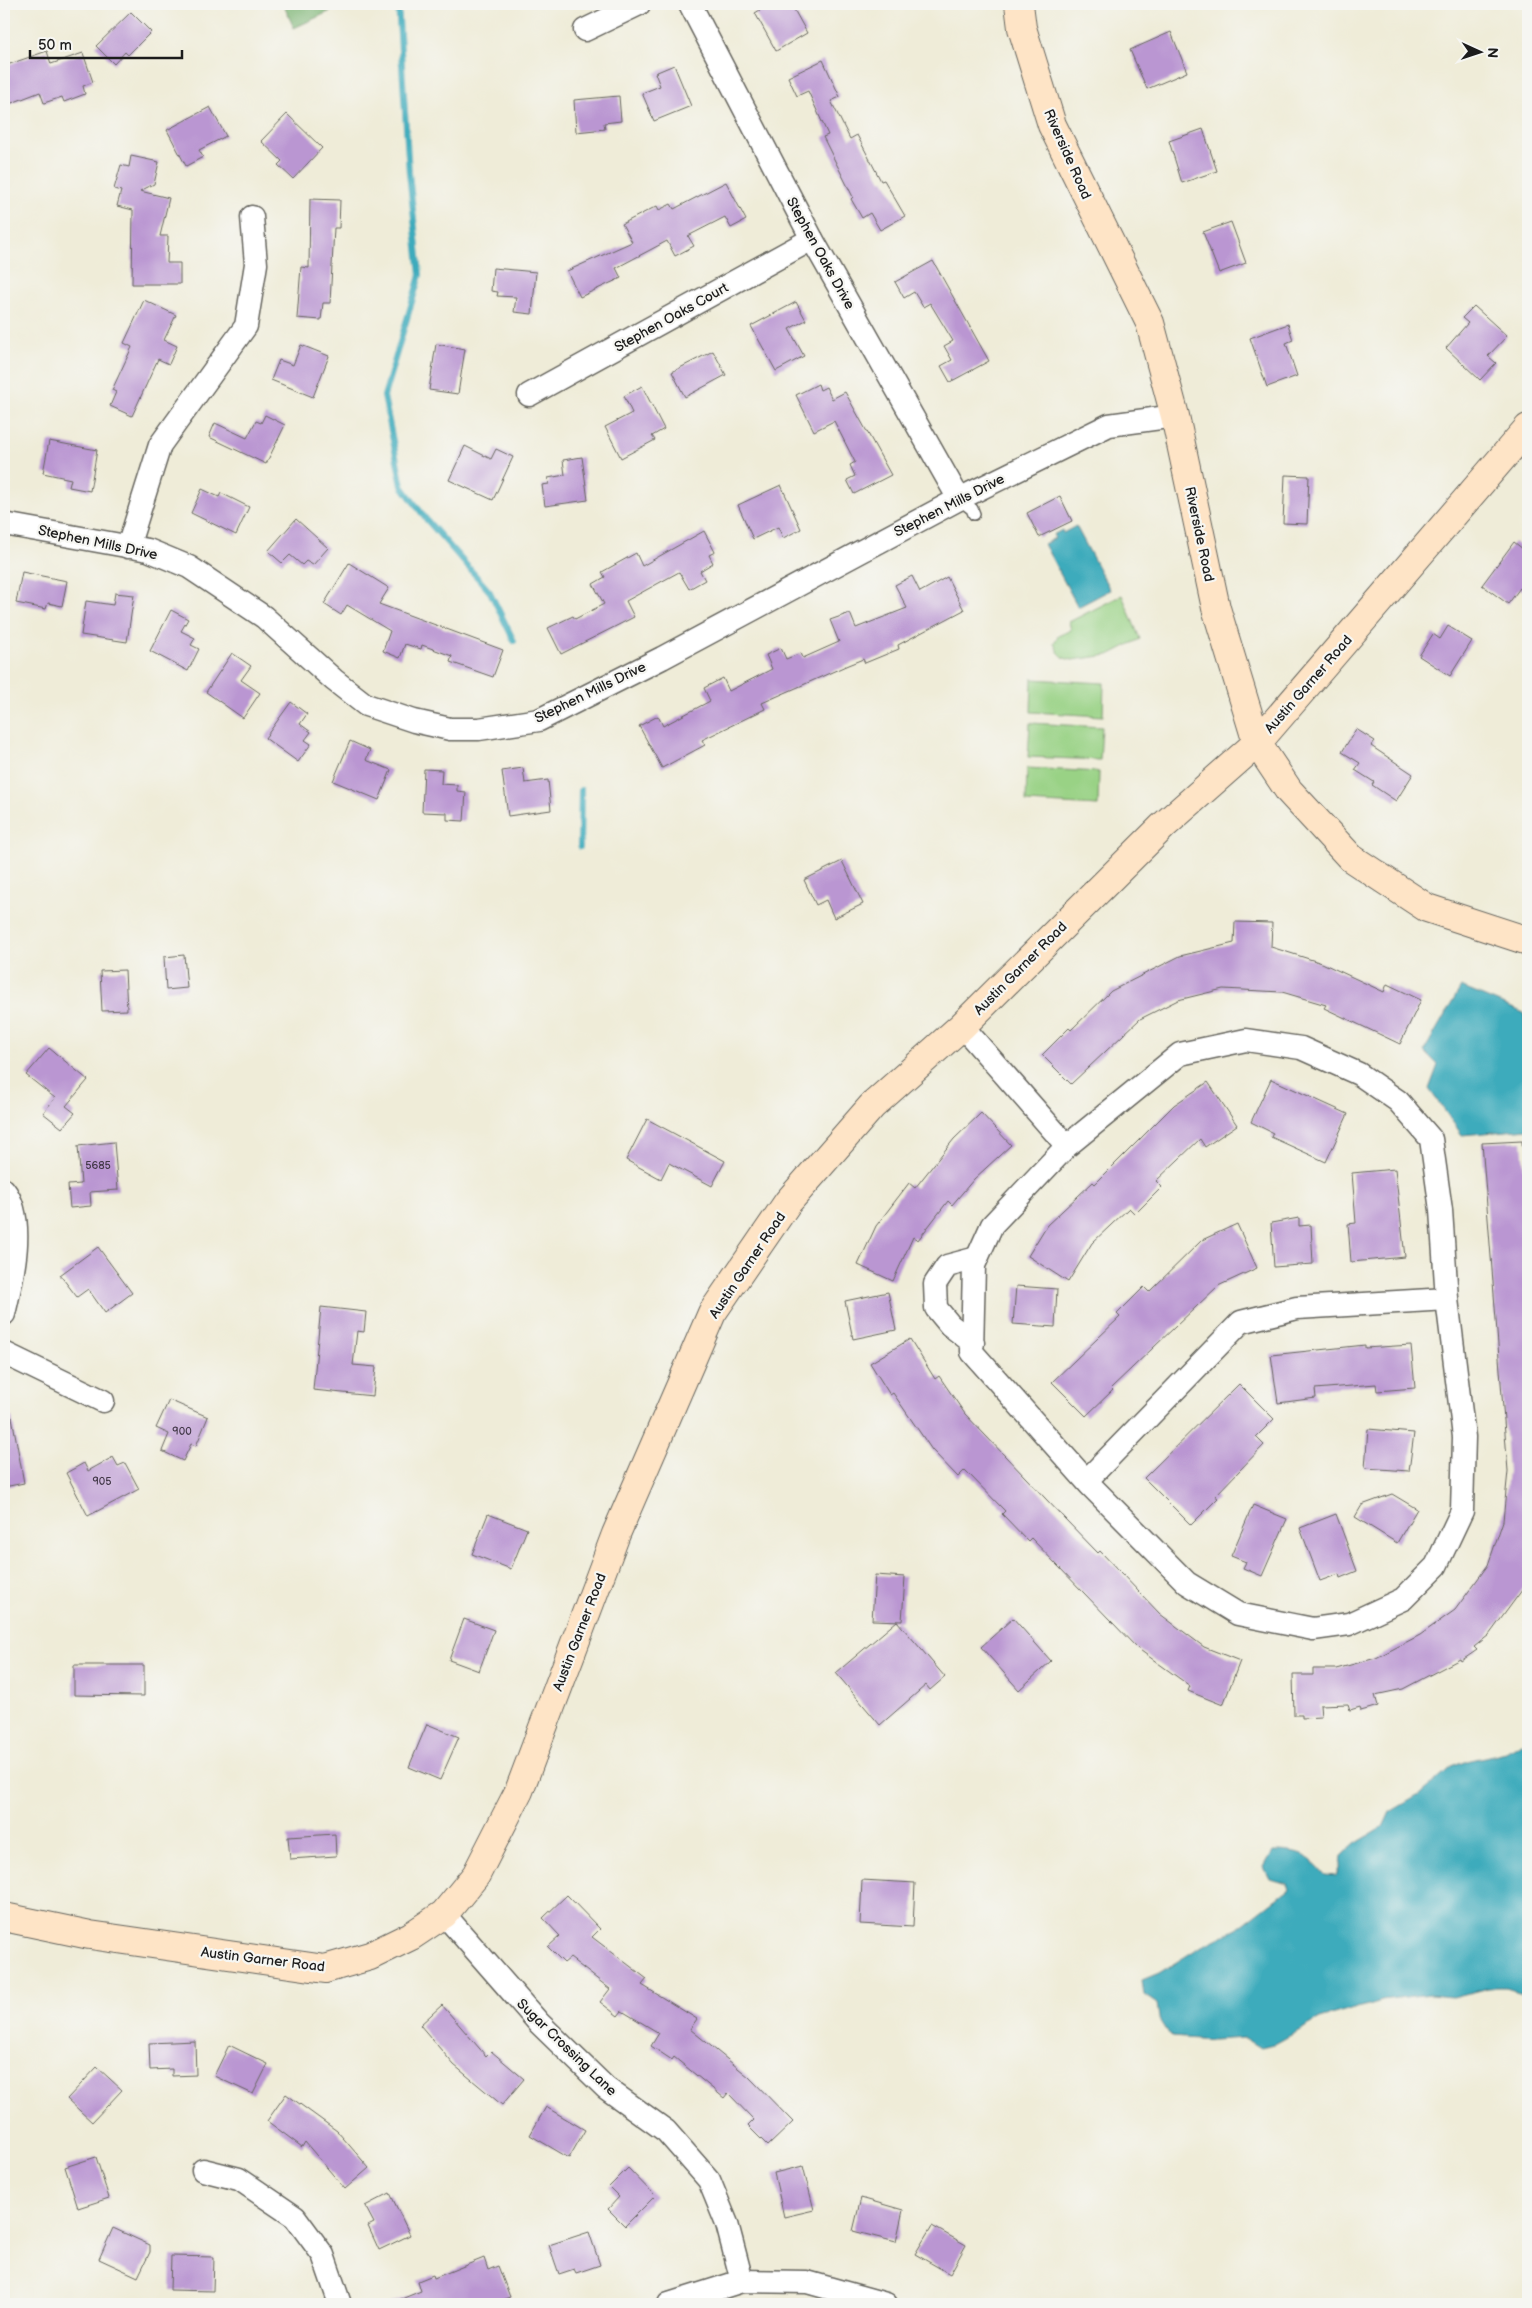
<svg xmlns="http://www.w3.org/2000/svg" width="1532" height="2308" viewBox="0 0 1532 2308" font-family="'Balsamiq Sans',sans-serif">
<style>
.green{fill:#99d285;stroke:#5a7750}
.forest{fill:#7ab472;stroke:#4b6847}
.water{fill:#3eabbc;stroke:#2d646c}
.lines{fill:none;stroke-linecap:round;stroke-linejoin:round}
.stream{stroke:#3eabbc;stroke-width:6}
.building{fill:#ba96d2}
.lane-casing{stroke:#66655e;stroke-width:14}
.street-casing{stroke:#66655e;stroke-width:25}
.secondary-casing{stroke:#66655e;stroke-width:30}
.lane{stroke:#fff;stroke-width:11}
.street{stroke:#fff;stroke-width:22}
.secondary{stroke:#fee4c6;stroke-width:28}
.labels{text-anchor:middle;stroke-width:4.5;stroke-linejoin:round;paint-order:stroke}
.number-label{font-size:11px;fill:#443a4a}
.street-label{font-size:14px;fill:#1c1c1c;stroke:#f6f6f2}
</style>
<rect width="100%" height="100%" fill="#f6f6f2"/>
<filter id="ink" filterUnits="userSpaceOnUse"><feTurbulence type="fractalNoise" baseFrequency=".02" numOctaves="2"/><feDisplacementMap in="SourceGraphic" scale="10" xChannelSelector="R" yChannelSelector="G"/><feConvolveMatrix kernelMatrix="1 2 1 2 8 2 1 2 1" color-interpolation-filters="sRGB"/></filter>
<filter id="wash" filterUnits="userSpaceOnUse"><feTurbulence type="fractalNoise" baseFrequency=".0096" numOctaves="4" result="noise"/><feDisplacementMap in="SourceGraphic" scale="20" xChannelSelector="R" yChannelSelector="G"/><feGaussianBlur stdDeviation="1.12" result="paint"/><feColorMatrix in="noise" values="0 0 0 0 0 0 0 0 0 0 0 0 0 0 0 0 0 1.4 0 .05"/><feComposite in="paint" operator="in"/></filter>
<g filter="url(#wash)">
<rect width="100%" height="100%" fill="#efecd8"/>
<!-- green -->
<g class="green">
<polygon points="1122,595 1140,639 1109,655 1072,660 1064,658 1058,652 1054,643 1058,636 1071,630 1069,622"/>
<polygon points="1032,679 1104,683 1103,716 1031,712"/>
<polygon points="1030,723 1102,727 1100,760 1028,757"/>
<polygon points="1027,768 1099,772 1098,806 1026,802"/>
</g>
<!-- forest -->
<polygon class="forest" points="283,4 346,4 294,28"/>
<!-- water -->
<g class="water">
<polygon points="1076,526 1110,590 1078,607 1044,544 1055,538 1053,535 1062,530 1063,533"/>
<polygon points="1461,987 1524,1013 1528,1068 1528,1129 1462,1135 1429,1089 1438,1065 1424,1051"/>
<path d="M1528,1742V1992H1519L1506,1988H1488L1453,1997L1429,1995L1382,2001L1320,2019L1273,2045L1261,2048L1245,2038L1213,2040L1171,2037L1159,2018L1157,2004L1144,1995L1142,1980L1159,1973L1197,1949L1237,1929L1289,1889L1287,1884L1270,1879L1264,1867L1273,1851C1298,1851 1310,1855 1325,1875L1336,1876L1340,1866L1341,1857L1355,1844L1383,1827L1390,1812L1419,1795L1451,1767L1467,1761L1506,1752L1520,1743Z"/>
</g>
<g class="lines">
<!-- stream -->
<g class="stream">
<polyline points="398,4 409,173 420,275 384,396 402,486 426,519 490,592 514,641"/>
<polyline points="580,847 581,790"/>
</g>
</g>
<g id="blocks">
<!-- building -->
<g class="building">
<polygon points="770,4 791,4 807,33 776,51 755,13"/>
<polygon points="131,12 151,32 128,55 125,52 114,64 96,46"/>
<polygon points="1171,32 1187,72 1147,89 1130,50"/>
<polygon points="47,51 51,64 83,53 93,82 83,86 85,94 64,102 62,97 44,103 40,92 4,106 4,66"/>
<polygon points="823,60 840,97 831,101 850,139 857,135 881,181 884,180 905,216 880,230 870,213 862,218 851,199 853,197 823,137 828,135 808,91 797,96 788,77"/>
<polygon points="674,65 691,106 654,121 642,93 660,86 655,73"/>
<polygon points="619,96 621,121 604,123 605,129 576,132 574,100"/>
<polygon points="210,107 226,136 199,150 203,157 186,166 167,130"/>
<polygon points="287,114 322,148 293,179 278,165 282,161 261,141"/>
<polygon points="1203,129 1217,171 1182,183 1169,141"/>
<polygon points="131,156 159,162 154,184 140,191 169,198 160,236 168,236 167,263 180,263 180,284 132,284 133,210 117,206 121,191 114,189 121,165 129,167"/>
<polygon points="726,182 746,220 731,228 725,217 688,236 694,246 675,256 667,241 616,268 621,278 580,297 567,271 632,242 622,224 657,206 659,210 671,204 674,209"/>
<polygon points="310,199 340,200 339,228 334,228 330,303 323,303 321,320 297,318 301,267 309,268"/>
<polygon points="1231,222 1246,263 1219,273 1203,232"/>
<polygon points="933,261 989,361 950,382 941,366 952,360 944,346 953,341 930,303 923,307 914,292 904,298 895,282"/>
<polygon points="493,268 536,272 532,314 514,312 516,297 497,296 498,292 491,291"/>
<polygon points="144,300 176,315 164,340 177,346 169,364 158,359 132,416 110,406 116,392 112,390 132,347 124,343"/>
<polygon points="796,302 806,320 789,329 804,356 776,371 751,326"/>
<polygon points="1474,306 1507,336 1488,356 1496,363 1480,380 1446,348 1468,323 1462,318"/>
<polygon points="1288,324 1293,340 1286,343 1297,376 1267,387 1250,338"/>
<polygon points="436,344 465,349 458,394 429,390"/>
<polygon points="301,345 329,356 313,397 271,380 279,360 293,365"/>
<polygon points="713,351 726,375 685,397 672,372"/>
<polygon points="818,384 820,390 826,387 832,399 845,392 891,475 854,494 847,480 855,476 850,465 855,462 834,421 814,431 796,395"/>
<polygon points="642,386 664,429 652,436 655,440 621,458 605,427 632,413 624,396"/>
<polygon points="265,415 285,425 266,464 209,437 215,423 247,438 256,421 261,423"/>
<polygon points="49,441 97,450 90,491 69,487 71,479 43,473"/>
<polygon points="465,446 491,459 496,449 513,457 493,500 449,480"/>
<polygon points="582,457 588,500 545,506 542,485 549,484 548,478 565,475 563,460"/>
<polygon points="1285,475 1309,476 1307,524 1283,523"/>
<polygon points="781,485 801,529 783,538 778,527 753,539 738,505"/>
<polygon points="202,489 219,497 221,493 249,507 236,535 191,513"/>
<polygon points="1060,496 1072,521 1039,537 1027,513"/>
<polygon points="296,519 328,548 313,565 306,561 302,565 290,555 282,563 268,551"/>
<polygon points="704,531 715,552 709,555 713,563 700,571 705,580 689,589 679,572 626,601 634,617 561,654 548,628 573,616 575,619 604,604 593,584 605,577 602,572 636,553 642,566"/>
<polygon points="1514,542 1528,553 1528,594 1520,588 1508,604 1482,585"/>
<polygon points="349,563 389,588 379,604 503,650 493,677 450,662 452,656 422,645 421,649 405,644 400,658 383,651 390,631 347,605 341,615 324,604"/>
<polygon points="22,572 67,581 62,606 48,603 46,609 16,603"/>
<polygon points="912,576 920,592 947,577 964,610 898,645 899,649 865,663 863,659 848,665 762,703 765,709 702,740 705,745 662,768 639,726 658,716 663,726 710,701 704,688 723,678 729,691 772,669 766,655 781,648 786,659 801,653 803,658 839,642 830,620 850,613 856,628 907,608 895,585"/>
<polygon points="115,593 134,595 127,642 81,635 86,601 113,605"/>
<polygon points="171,610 188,619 181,631 195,638 191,645 199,649 188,671 150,651"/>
<polygon points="1448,626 1472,641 1450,676 1419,656 1433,634 1440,639"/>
<polygon points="232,653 251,666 241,680 260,693 243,718 206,692"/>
<polygon points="291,702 307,714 300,724 311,732 305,740 311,744 298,762 265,738"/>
<polygon points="1356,729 1375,741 1371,746 1413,774 1396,801 1372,785 1374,782 1355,770 1360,763 1342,752"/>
<polygon points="350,741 370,750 366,760 391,770 379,800 333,781"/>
<polygon points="523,768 525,783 548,780 551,810 508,816 502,771"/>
<polygon points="424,769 442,770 441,784 457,785 457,791 466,792 464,821 447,820 447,813 422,812"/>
<polygon points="842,861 863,904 834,918 826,900 816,905 804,880"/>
<polygon points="1235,922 1272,923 1271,947 1322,963 1384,992 1387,984 1421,1000 1400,1044 1324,1008 1326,1005 1282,992 1223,989 1178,1000 1140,1019 1071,1084 1042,1055 1069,1028 1071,1030 1111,991 1180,956 1234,943"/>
<polygon points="184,955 187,988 166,990 164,957"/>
<polygon points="125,970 127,1010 102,1011 100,971"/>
<polygon points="49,1048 88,1080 66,1106 75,1113 62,1128 43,1113 55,1098 26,1075"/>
<polygon points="1271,1079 1348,1114 1326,1162 1271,1137 1273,1133 1251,1122"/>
<polygon points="1208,1082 1237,1125 1205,1147 1200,1139 1156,1181 1162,1187 1135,1214 1129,1208 1092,1243 1068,1282 1028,1256 1047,1225 1093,1182 1095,1184 1174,1105"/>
<polygon points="981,1113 1011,1145 974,1179 952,1205 948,1201 918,1240 913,1237 893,1281 858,1265 876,1226 909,1183 915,1188 954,1139"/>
<polygon points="647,1119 725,1161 712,1186 669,1163 661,1179 626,1160"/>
<polygon points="1522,1141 1528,1225 1528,1582 1489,1635 1474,1647 1477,1650 1461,1661 1460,1659 1403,1689 1375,1695 1378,1706 1361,1711 1360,1707 1350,1710 1348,1704 1320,1705 1321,1717 1302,1718 1302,1715 1294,1715 1293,1675 1313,1675 1313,1669 1336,1669 1376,1658 1420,1635 1455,1610 1488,1565 1503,1521 1508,1471 1482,1143"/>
<polygon points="114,1142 118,1190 90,1192 91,1206 70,1208 68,1185 81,1184 78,1146"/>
<polygon points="1395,1169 1405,1257 1351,1262 1348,1224 1356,1223 1352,1173"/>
<polygon points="1299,1218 1299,1226 1311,1225 1313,1264 1274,1267 1271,1223"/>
<polygon points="1237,1224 1257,1268 1218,1286 1111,1388 1113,1390 1086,1416 1052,1382 1120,1317 1117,1314 1144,1287 1149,1292 1202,1240"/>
<polygon points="98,1247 132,1293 105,1313 88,1289 77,1297 60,1275"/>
<polygon points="1016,1286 1057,1289 1055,1327 1013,1324"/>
<polygon points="888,1292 896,1330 853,1339 845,1301"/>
<polygon points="321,1307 366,1312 364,1332 357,1331 353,1365 376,1367 373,1396 313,1390"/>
<polygon points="910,1339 935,1379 939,1376 965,1414 1065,1519 1098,1553 1100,1551 1160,1614 1204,1647 1240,1661 1223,1705 1188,1691 1190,1686 1137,1648 1031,1538 1028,1541 1002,1514 1005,1511 965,1470 958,1477 932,1450 893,1393 890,1395 870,1363"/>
<polygon points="1365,1345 1365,1348 1411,1345 1415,1388 1377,1391 1376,1384 1315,1389 1316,1398 1278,1403 1271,1355"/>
<polygon points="1239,1384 1274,1419 1256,1437 1264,1445 1215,1496 1218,1498 1191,1525 1144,1478"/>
<polygon points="169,1400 208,1417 196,1446 191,1444 183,1461 162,1451 169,1434 156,1428"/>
<polygon points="12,1417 24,1483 4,1487 4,1418"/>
<polygon points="1368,1429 1414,1433 1409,1471 1365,1468"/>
<polygon points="113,1457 118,1466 125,1463 139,1489 88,1516 66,1473 84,1463 88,1471"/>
<polygon points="1392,1494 1417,1509 1397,1543 1355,1517 1362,1505"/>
<polygon points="1253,1505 1287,1519 1262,1576 1243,1568 1246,1562 1231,1556"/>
<polygon points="488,1514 527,1529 511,1569 472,1554"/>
<polygon points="1336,1514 1357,1571 1340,1578 1339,1574 1320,1581 1300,1528"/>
<polygon points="875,1575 905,1577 902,1621 872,1620"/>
<polygon points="1013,1618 1051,1661 1019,1690 981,1647"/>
<polygon points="464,1619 494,1630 479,1671 449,1660"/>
<polygon points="897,1621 945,1677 930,1690 926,1685 880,1725 836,1673"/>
<polygon points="74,1665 144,1665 144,1696 74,1695"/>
<polygon points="427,1724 459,1737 440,1780 409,1767"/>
<polygon points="335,1834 336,1856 290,1859 288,1837"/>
<polygon points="862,1880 915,1883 913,1927 860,1924"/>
<polygon points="567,1895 600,1929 592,1937 647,1979 642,1985 697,2019 690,2029 749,2077 793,2122 768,2146 748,2126 754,2120 728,2093 724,2098 674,2057 672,2060 651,2046 659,2033 622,2011 618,2016 600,2002 610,1989 570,1958 564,1963 548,1947 560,1936 543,1918"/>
<polygon points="442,2005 486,2056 491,2051 524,2079 502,2105 454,2065 420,2025"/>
<polygon points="195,2041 196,2075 172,2076 172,2069 150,2070 149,2043"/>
<polygon points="229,2045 268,2064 253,2094 214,2076"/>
<polygon points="97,2067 122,2090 92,2122 67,2099"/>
<polygon points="286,2094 337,2131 369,2168 345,2189 305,2142 302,2147 267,2121"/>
<polygon points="546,2107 585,2130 569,2158 530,2135"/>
<polygon points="96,2157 109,2198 78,2208 65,2167"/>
<polygon points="803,2166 814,2210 784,2217 774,2173"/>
<polygon points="628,2168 655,2196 625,2226 608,2209 619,2197 609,2187"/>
<polygon points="390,2193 410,2235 379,2250 368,2226 374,2223 365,2206"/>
<polygon points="861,2198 903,2210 896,2242 853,2231"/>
<polygon points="932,2226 966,2245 950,2274 915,2254"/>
<polygon points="113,2228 150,2245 150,2252 138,2277 99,2259"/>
<polygon points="589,2232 600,2265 576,2273 574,2269 559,2274 549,2245"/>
<polygon points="171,2256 214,2257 213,2291 170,2290"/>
<polygon points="484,2258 488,2270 498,2266 510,2297 491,2304 389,2304 421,2291 418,2281 433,2275 434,2278"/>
</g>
</g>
</g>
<g filter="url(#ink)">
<use href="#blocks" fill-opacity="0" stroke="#66655e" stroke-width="1"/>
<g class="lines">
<!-- lane casing -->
<g class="lane-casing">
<polyline id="lane" points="959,499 972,509 974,514"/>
</g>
<!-- street casing -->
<g class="street-casing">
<g id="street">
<polyline points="690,4 812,239 959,499"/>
<polyline points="585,30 639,4"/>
<polyline points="529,395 812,239"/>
<polyline points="4,524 148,550 189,567 264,617 334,680 366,705 414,721 450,729 479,729 539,720 662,658 959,499 1109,425 1175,416"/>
<polyline points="128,547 160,445 246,326 256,264 252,217"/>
<polyline points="962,1026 1067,1146 992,1225 974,1265 972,1352 1090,1485 1187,1583 1238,1614 1313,1629 1349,1624 1403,1599 1436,1566 1462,1511 1464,1437 1447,1299 1441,1210 1431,1139 1398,1101 1359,1074 1301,1048 1246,1040 1180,1054 1067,1146"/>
<path d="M4,1190C27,1219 12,1280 4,1314"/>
<polyline points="973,1343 950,1325 936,1308 935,1284 947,1266 977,1258"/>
<polyline points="4,1353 103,1401"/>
<polyline points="1087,1480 1241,1322 1297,1308 1447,1299"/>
<polyline points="444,1914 539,2023 606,2088 666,2131 709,2180 727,2224 742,2281"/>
<polyline points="203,2170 239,2179 295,2217 323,2255 340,2304"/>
<polyline points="669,2304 742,2281 807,2282 886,2304"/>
</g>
</g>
<!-- secondary casing -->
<g class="secondary-casing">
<g id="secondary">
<polyline points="1019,4 1022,28 1052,125 1150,323 1175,416 1216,608 1257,743 1289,791 1351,858 1427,908 1528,941"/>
<polyline points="4,1917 90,1935 325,1969 370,1956 411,1936 444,1914 476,1875 519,1791 616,1534 712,1313 788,1202 872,1106 962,1026 1163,826 1257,743 1528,428"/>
</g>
</g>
<!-- lane -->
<use href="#lane" class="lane"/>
<!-- street -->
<use href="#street" class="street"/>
<!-- secondary -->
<use href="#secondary" class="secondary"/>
</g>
</g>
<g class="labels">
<!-- number labels -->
<g class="number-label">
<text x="98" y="1169">5685</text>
<text x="182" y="1435">900</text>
<text x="102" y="1485">905</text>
</g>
<!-- street labels -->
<g class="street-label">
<text transform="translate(1068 154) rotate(66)" y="5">Riverside Road</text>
<text transform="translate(821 253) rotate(61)" y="5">Stephen Oaks Drive</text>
<text transform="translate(671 317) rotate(-29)" y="5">Stephen Oaks Court</text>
<text transform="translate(949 505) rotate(-27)" y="5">Stephen Mills Drive</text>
<text transform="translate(1200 534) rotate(78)" y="5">Riverside Road</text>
<text transform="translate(98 542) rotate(12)" y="5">Stephen Mills Drive</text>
<text transform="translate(1308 684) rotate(-49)" y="5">Austin Garner Road</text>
<text transform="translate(590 692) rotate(-26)" y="5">Stephen Mills Drive</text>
<text transform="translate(1020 968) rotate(-45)" y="5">Austin Garner Road</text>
<text transform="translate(747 1265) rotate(-56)" y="5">Austin Garner Road</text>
<text transform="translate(579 1632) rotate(-69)" y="5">Austin Garner Road</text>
<text transform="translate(263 1959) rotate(7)" y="5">Austin Garner Road</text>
<text transform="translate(567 2047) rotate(44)" y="5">Sugar Crossing Lane</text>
</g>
</g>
<!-- margin -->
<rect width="1532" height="2308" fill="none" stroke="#f6f6f2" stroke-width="20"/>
<!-- north arrow -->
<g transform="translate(1480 52) rotate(93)" stroke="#f6f6f2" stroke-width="4" paint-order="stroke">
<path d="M0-4L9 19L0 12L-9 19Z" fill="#1c1c1c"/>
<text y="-8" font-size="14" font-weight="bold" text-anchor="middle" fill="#1c1c1c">N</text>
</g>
<!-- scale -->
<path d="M30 50v8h152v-8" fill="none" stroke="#1c1c1c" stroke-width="2.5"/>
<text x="38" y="50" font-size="15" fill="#1c1c1c" stroke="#f6f6f2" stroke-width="4" paint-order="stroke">50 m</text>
</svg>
